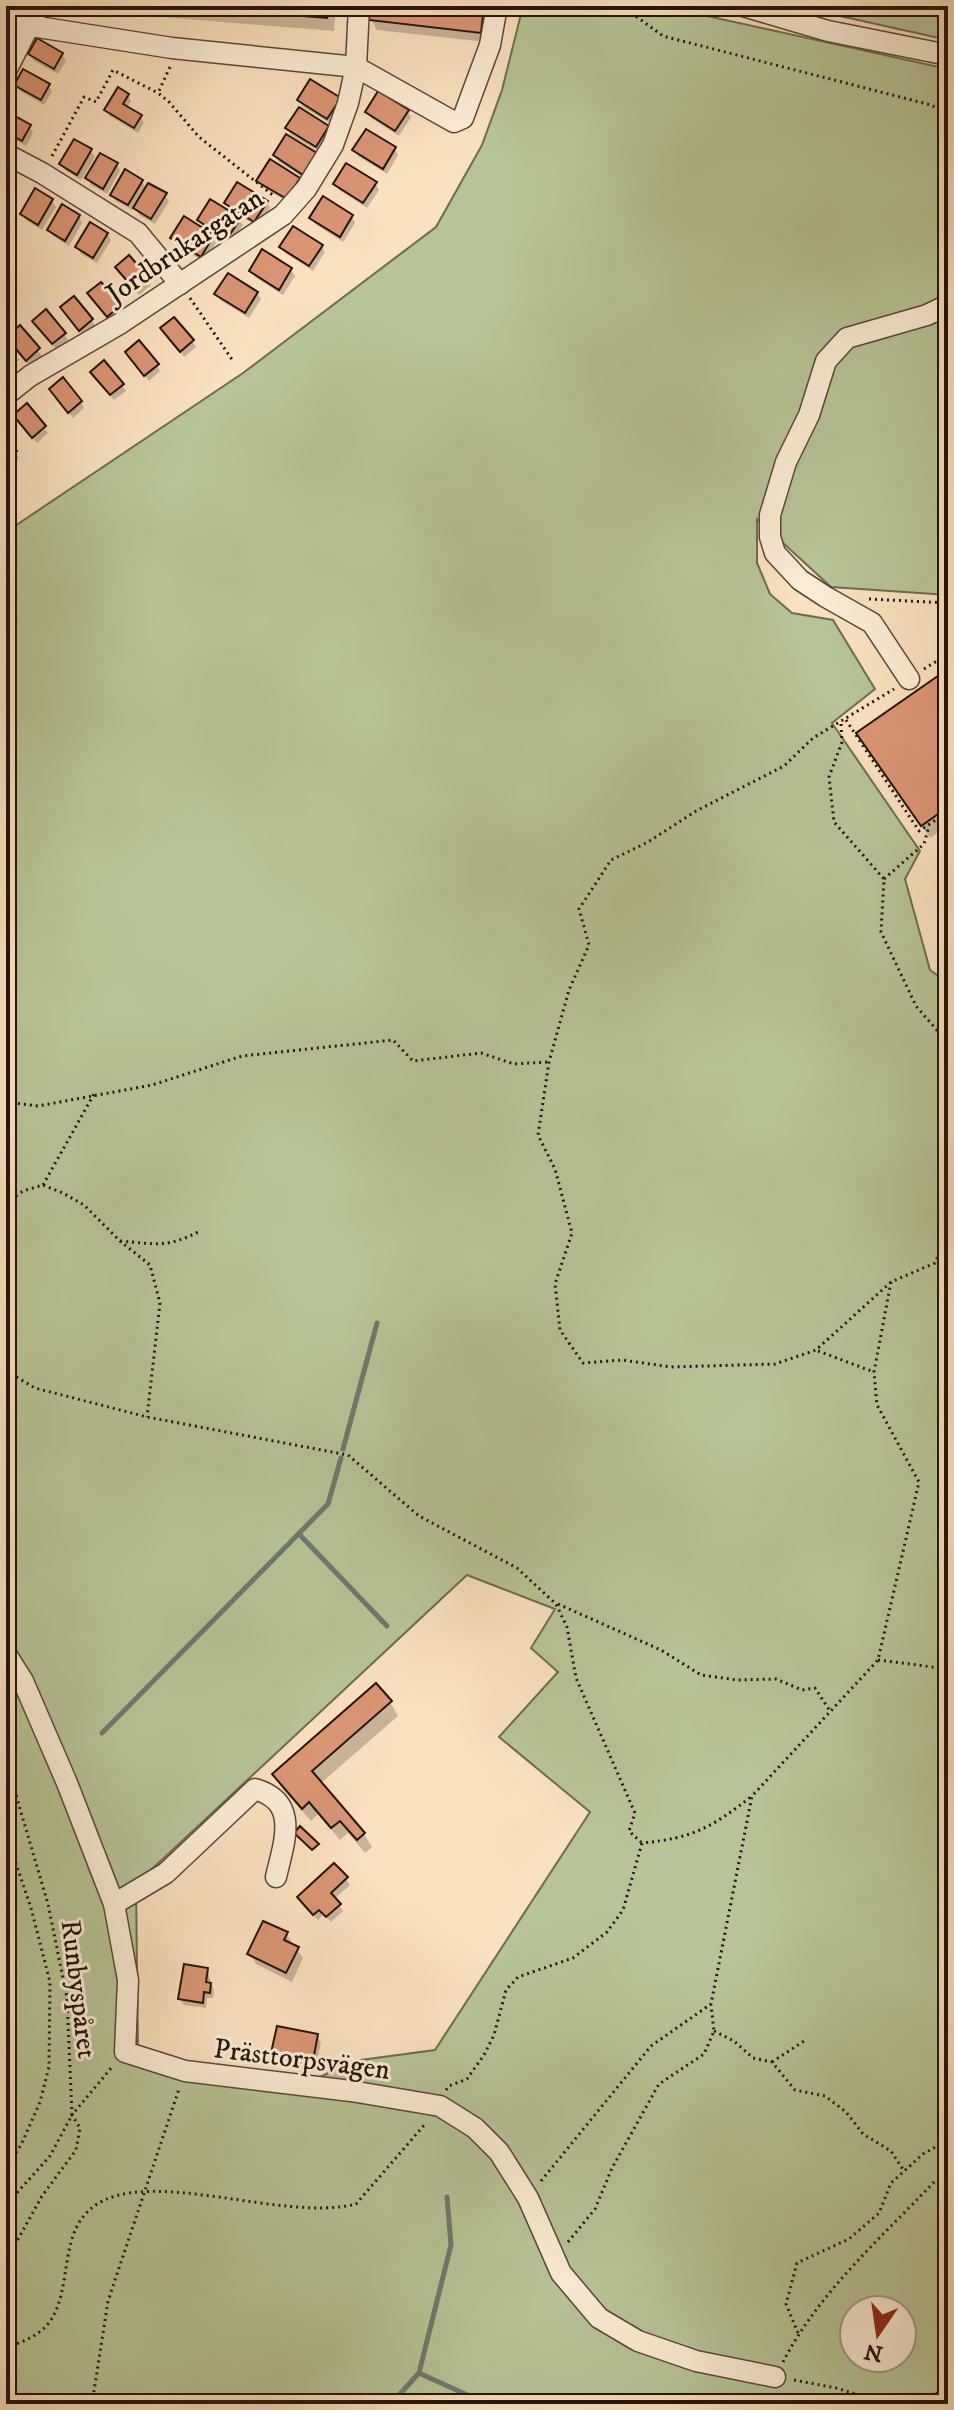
<svg xmlns="http://www.w3.org/2000/svg" width="954" height="2410" viewBox="0 0 954 2410" font-family="'IM FELL DW Pica',serif">
<style>
.green{fill:#b8c497;stroke:#6e6c50;stroke-width:2;fill-rule:evenodd}
.shadow{fill:#0003}
.lines{fill:none;stroke-linecap:round;stroke-linejoin:round}
.stream{stroke:#6e7a6c;stroke-width:5}
.building{fill:#da9575;stroke:#241409;stroke-width:2}
.minor-casing{stroke:#5a4736;stroke-width:23}
.path{stroke:#241409;stroke-width:3;stroke-dasharray:2 4;stroke-linecap:butt}
.minor{stroke:#fcecd5;stroke-width:20}
.labels{text-anchor:middle;stroke-width:6;stroke-linejoin:round;paint-order:stroke}
.street-label{font-size:28px;fill:#241409;stroke:#fcecd5}
</style>
<rect width="100%" height="100%" fill="#fae1bf"/>
<filter id="stains"><feTurbulence type="fractalNoise" baseFrequency=".0025" numOctaves="4"/><feColorMatrix values="0 0 0 0 .2 0 0 0 0 .09 0 0 0 0 .02 0 0 0 .5 -.17"/></filter>
<radialGradient id="worn" r=".72"><stop offset=".6" stop-color="#630" stop-opacity="0"/><stop offset="1" stop-color="#630" stop-opacity=".3"/></radialGradient>
<!-- green -->
<g class="green">
<path d="M523,6H662L948,69V595L831,587L757,519V563L770,594L792,613L833,620L875,689L832,723L920,851L905,879L930,970L948,983V2404H6V532L243,373L436,227L482,145L502,90ZM467,1575L555,1609L531,1648L558,1672L499,1737L590,1812L435,2050L353,2061L312,2081L185,2068L138,2052L136,1884ZM854,2310H902V2358H854Z"/>
<polygon points="795,6 948,6 948,40"/>
</g>
<!-- shadow -->
<g class="shadow">
<polygon points="75,6 336,6 334,31 77,10"/>
<polygon points="373,6 487,6 490,11 486,42 377,30 371,20"/>
<polygon points="30,54 62,54 66,61 58,74 34,61"/>
<polygon points="16,85 48,85 52,92 44,105 20,91"/>
<polygon points="128,95 131,101 127,108 141,117 144,123 138,133 110,116 106,110"/>
<polygon points="339,99 331,124 303,107 299,100"/>
<polygon points="407,111 411,117 399,136 371,118 367,112"/>
<polygon points="6,114 30,127 33,133 26,146 6,135"/>
<polygon points="288,128 328,128 331,134 319,152 291,135"/>
<polygon points="287,137 307,180 279,162 275,155"/>
<polygon points="75,141 91,151 95,157 81,180 65,170 61,164"/>
<polygon points="395,149 398,155 387,174 358,156 355,150"/>
<polygon points="117,165 120,171 107,194 91,185 87,178"/>
<polygon points="6,175 13,183 6,196"/>
<polygon points="299,180 302,186 291,204 262,187 259,181"/>
<polygon points="142,181 147,190 165,195 169,201 155,224 139,215 134,206 132,210 116,201 112,195"/>
<polygon points="375,183 379,190 367,208 339,190 335,184"/>
<polygon points="52,201 56,207 42,230 26,220 22,214"/>
<polygon points="266,202 270,208 258,227 236,213 243,225 231,244 209,230 216,243 204,262 176,244 173,238 206,233 199,220 233,215 226,203"/>
<polygon points="79,216 82,223 69,246 53,236 49,230"/>
<polygon points="352,217 355,223 343,242 315,224 312,218"/>
<polygon points="107,234 111,240 97,263 81,254 77,247"/>
<polygon points="321,246 325,252 313,271 285,253 281,247"/>
<polygon points="291,270 295,276 283,295 255,277 251,271"/>
<polygon points="121,273 147,279 151,285 139,295"/>
<polygon points="257,293 261,299 249,318 220,300 217,294"/>
<polygon points="93,300 119,306 123,312 111,322"/>
<polygon points="66,314 92,320 95,326 84,336"/>
<polygon points="20,328 42,356 30,366 12,344"/>
<polygon points="38,328 64,334 68,340 56,349"/>
<polygon points="166,335 192,341 196,347 184,357"/>
<polygon points="131,359 157,365 160,371 149,381"/>
<polygon points="96,379 122,385 126,391 114,400"/>
<polygon points="55,396 81,402 84,408 73,418"/>
<polygon points="27,406 48,433 37,443 19,422"/>
<polygon points="6,441 19,458 7,468 6,467"/>
<polygon points="948,678 948,825 930,838 866,747"/>
<polygon points="390,1702 398,1716 320,1784 364,1834 372,1847 365,1853 348,1833 340,1840 318,1814 311,1821 282,1788 274,1775"/>
<polygon points="346,1879 350,1885 334,1899 343,1911 331,1922 324,1914 318,1920 299,1898"/>
<polygon points="286,1934 303,1958 292,1982 256,1964 250,1954"/>
<polygon points="207,1970 214,1991 213,1998 207,1998 206,2008 184,2005 180,1999"/>
<polygon points="317,2036 321,2042 316,2067 277,2059 273,2053"/>
</g>
<g class="lines">
<!-- stream -->
<g class="stream">
<polyline points="343,1449 377,1323"/>
<polyline points="299,1534 387,1626"/>
<polyline points="102,1733 328,1504 341,1458"/>
<polyline points="419,2373 487,2404"/>
<polyline points="391,2404 419,2373 451,2245 447,2197"/>
</g>
</g>
<!-- building -->
<g class="building">
<polygon points="182,6 328,6 327,18"/>
<polygon points="371,6 484,6 481,33 369,20"/>
<polygon points="37,38 63,53 54,69 28,54"/>
<polygon points="23,69 50,84 41,100 14,85"/>
<polygon points="310,79 341,98 327,119 297,100"/>
<polygon points="118,87 129,94 123,104 142,115 134,128 104,110"/>
<polygon points="378,91 409,110 395,131 365,112"/>
<polygon points="299,107 329,126 316,147 285,128"/>
<polygon points="6,111 31,125 22,141 6,132"/>
<polygon points="366,129 396,147 383,169 352,150"/>
<polygon points="286,134 317,153 303,175 273,155"/>
<polygon points="74,139 92,149 77,175 59,164"/>
<polygon points="100,153 118,163 103,189 85,178"/>
<polygon points="270,159 300,178 287,199 256,181"/>
<polygon points="346,163 377,182 363,203 333,184"/>
<polygon points="125,169 143,180 128,205 110,195"/>
<polygon points="237,182 268,201 254,222 224,203"/>
<polygon points="148,183 167,193 151,219 133,208"/>
<polygon points="35,188 53,199 38,225 20,214"/>
<polygon points="323,196 353,215 340,237 309,218"/>
<polygon points="210,199 241,218 227,239 197,220"/>
<polygon points="62,204 80,215 65,241 47,230"/>
<polygon points="184,216 214,235 201,257 170,238"/>
<polygon points="90,222 108,233 93,258 75,247"/>
<polygon points="293,226 323,245 309,266 279,247"/>
<polygon points="262,249 292,268 279,290 249,271"/>
<polygon points="129,255 149,278 135,290 115,267"/>
<polygon points="228,273 258,292 245,313 214,294"/>
<polygon points="101,282 121,305 107,317 87,293"/>
<polygon points="74,296 93,319 79,331 60,307"/>
<polygon points="46,309 66,333 52,344 32,321"/>
<polygon points="174,317 194,340 180,352 160,328"/>
<polygon points="20,325 40,348 26,361 6,337"/>
<polygon points="139,340 159,364 144,376 125,352"/>
<polygon points="104,360 124,384 110,395 90,372"/>
<polygon points="63,377 82,401 68,413 49,389"/>
<polygon points="27,403 46,426 32,438 13,415"/>
<polygon points="6,438 17,451 6,460"/>
<polygon points="945,671 948,674 948,807 921,826 856,733"/>
<polygon points="376,1683 392,1701 312,1771 365,1833 357,1840 340,1821 331,1828 309,1802 302,1809 272,1774"/>
<polygon points="300,1826 319,1844 312,1850 294,1833"/>
<polygon points="334,1863 348,1877 331,1893 341,1904 326,1917 319,1910 313,1915 297,1897"/>
<polygon points="263,1921 288,1932 284,1940 299,1947 286,1973 247,1954"/>
<polygon points="184,1964 208,1968 206,1982 211,1983 210,1993 204,1992 203,2003 178,1999"/>
<polygon points="277,2026 318,2034 313,2061 271,2053"/>
</g>
<g class="lines">
<!-- minor casing -->
<g class="minor-casing">
<g id="minor">
<polyline points="743,6 828,31 948,55"/>
<polyline points="6,22 172,48 356,67 454,122 463,118 490,45 497,6"/>
<polyline points="6,71 39,6"/>
<polyline points="6,154 42,173 138,233 180,284"/>
<polyline points="6,395 30,376 121,323 283,215 306,189 333,145 348,103 356,67 359,6"/>
<polyline points="909,679 872,623 826,597 800,580 775,553 770,537 770,515 786,462 809,415 826,361 847,338 927,315 948,305"/>
<polyline points="6,1654 23,1681 67,1783 114,1904 128,1980 125,2052 185,2071 351,2091 440,2106 475,2128 499,2152 528,2198 561,2273 599,2318 638,2341 696,2361 775,2377"/>
<path d="M114,1904L166,1873L255,1789C300,1802 284,1842 276,1877"/>
</g>
</g>
<!-- path -->
<g class="path">
<polyline points="630,6 637,17 663,36 931,105 948,114"/>
<polyline points="170,67 158,93 169,102 199,137 274,196"/>
<polyline points="52,156 84,97 96,102 113,70 158,93"/>
<polyline points="190,298 233,361"/>
<polyline points="6,346 18,360"/>
<polyline points="6,500 9,504"/>
<polyline points="869,599 948,603"/>
<polyline points="940,659 948,670"/>
<polyline points="924,669 948,654"/>
<polyline points="846,720 919,831 948,812"/>
<polyline points="841,724 842,742 829,777 834,822 884,879 881,932 916,1006 948,1043"/>
<polyline points="884,879 924,844 929,826"/>
<polyline points="6,1102 38,1106 152,1085 242,1056 393,1040 413,1061 481,1053 514,1064 548,1062"/>
<polyline points="43,1185 94,1094"/>
<polyline points="6,1203 23,1191 43,1185 63,1193 84,1205 120,1241 150,1265 160,1303 147,1417"/>
<path d="M120,1241C155,1244 168,1248 200,1231"/>
<polyline points="891,1282 816,1350 775,1364 671,1367 622,1360 583,1363 560,1330 555,1284 572,1233 555,1169 538,1135 549,1062 569,990 589,945 579,909 611,860 648,842 696,811 784,766 813,738 894,689"/>
<polyline points="818,1351 874,1372"/>
<polyline points="6,1371 35,1388 147,1417 348,1455 419,1516 517,1568 556,1604 567,1627 576,1678 635,1813 629,1831 642,1843"/>
<polyline points="558,1604 661,1650 701,1675 737,1680 776,1679 802,1690 815,1688 830,1711"/>
<polyline points="878,1660 948,1669"/>
<polyline points="6,1761 48,1904 67,1998 72,2115 50,2156 6,2205"/>
<polyline points="6,1834 31,1908 50,1982 49,2067 40,2102 21,2145 6,2168"/>
<polyline points="714,2031 734,2041 753,2058 772,2062 795,2090 825,2096 846,2112 863,2134 891,2151 904,2171"/>
<polyline points="772,2062 804,2041"/>
<path d="M446,2090L449,2086L467,2079L484,2055L494,2035L506,1990L518,1977L573,1958L607,1932L623,1910L642,1843C694,1838 712,1827 752,1796"/>
<polyline points="541,2181 651,2046 711,2004 752,1796 878,1660 919,1482 877,1405 874,1372 891,1282 935,1263 948,1233"/>
<polyline points="568,2242 595,2209 612,2168 659,2084 704,2054 714,2031 711,2005"/>
<polyline points="6,2261 42,2196 76,2150 80,2128 72,2115 112,2067"/>
<polyline points="798,2333 786,2304 797,2263 849,2239 879,2213 891,2183 923,2154 948,2140"/>
<path d="M6,2348C21,2342 37,2337 48,2324C74,2291 57,2234 93,2207C147,2165 284,2223 356,2204L426,2123"/>
<path d="M783,2362C819,2292 882,2237 935,2181L948,2173"/>
<polyline points="794,2380 836,2388 889,2404"/>
<polyline points="92,2404 108,2301 179,2089"/>
<polyline points="771,2404 772,2395"/>
<polyline points="921,2404 948,2386"/>
</g>
<!-- minor -->
<use href="#minor" class="minor"/>
</g>
<g class="labels">
<!-- street labels -->
<g class="street-label">
<text transform="translate(184 245) rotate(-34)" y="10">Jordbrukargatan</text>
<text transform="translate(80 1989) rotate(83)" y="10">Runbyspåret</text>
<text transform="translate(302 2058) rotate(7)" y="10">Prästtorpsvägen</text>
</g>
</g>
<!-- margin -->
<rect width="954" height="2410" fill="none" stroke="#fae1bf" stroke-width="32"/>
<rect x="8" y="8" width="938" height="2394" fill="none" stroke="#241409" stroke-width="4"/>
<rect x="16" y="16" width="922" height="2378" fill="none" stroke="#241409" stroke-width="2"/>
<!-- north arrow -->
<g transform="translate(878 2334) rotate(193)"><circle r="38" fill="#fcecd5" stroke="#a69683" stroke-width="2"/>
<path d="M0-6L14 30L0 20L-14 30Z" fill="#8f2418"/>
<text y="-12" font-size="22" font-weight="bold" text-anchor="middle" fill="#241409">N</text>
</g>
<rect width="100%" height="100%" filter="url(#stains)"/>
<rect width="100%" height="100%" fill="url(#worn)"/>
</svg>
